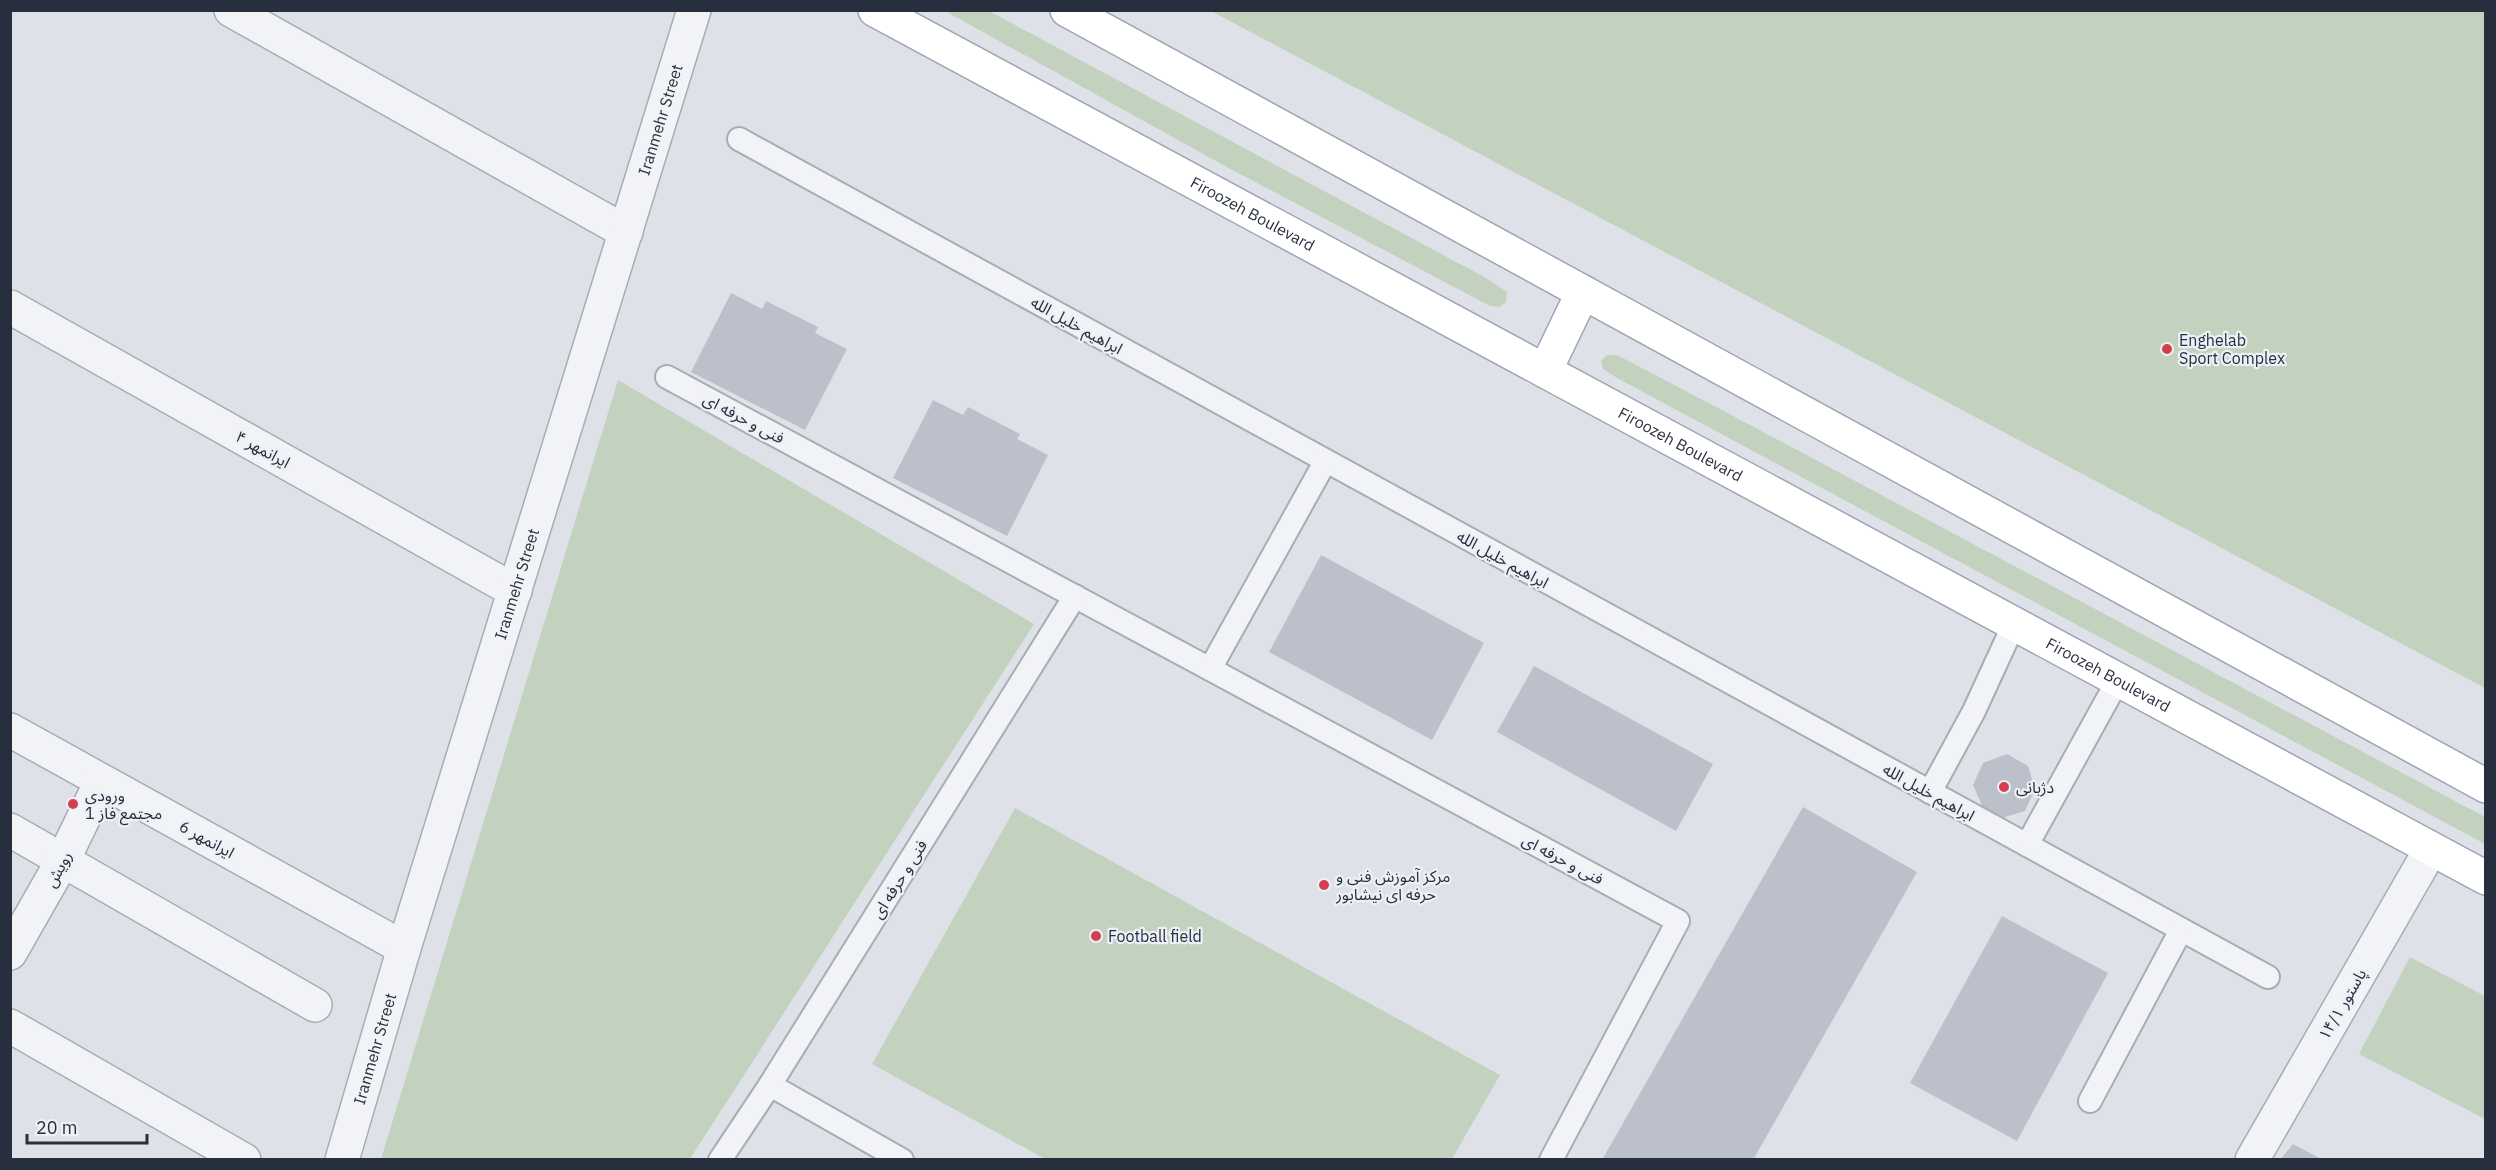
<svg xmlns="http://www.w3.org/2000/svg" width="2496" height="1170" viewBox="0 0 2496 1170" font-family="'IBM Plex Sans','Noto Sans Arabic',sans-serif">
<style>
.green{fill:#c3d2bf}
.building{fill:#bbc0cb}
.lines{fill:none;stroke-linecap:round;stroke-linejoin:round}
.service-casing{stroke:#a7acb5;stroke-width:26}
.minor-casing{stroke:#a7acb5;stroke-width:36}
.tertiary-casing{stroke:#a7acb5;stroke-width:36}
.primary-casing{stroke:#9da5b4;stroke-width:36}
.service{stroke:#f1f3f6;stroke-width:22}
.minor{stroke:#f1f3f6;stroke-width:33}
.tertiary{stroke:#f1f3f6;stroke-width:33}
.primary{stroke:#fff;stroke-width:33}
.poi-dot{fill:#d23f4f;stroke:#edf1f6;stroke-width:2}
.labels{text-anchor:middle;stroke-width:4.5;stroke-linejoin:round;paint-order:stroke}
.street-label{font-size:16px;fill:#272f3f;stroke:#edf1f6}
.poi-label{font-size:16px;fill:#272f3f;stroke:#edf1f6;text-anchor:start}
</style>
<rect width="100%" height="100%" fill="#dee2e8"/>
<!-- green -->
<g class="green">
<polygon points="945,11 989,11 1486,278 1507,292 1506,302 1500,307 1490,306 1223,165"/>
<polygon points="1211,11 2485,11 2485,688"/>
<polygon points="1607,355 1617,355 1722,410 2485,817 2485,844 1617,378 1603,369 1601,361"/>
<polygon points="618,380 1034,624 690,1159 381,1159"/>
<polygon points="1015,808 1500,1075 1452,1159 1045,1159 872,1064"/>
<polygon points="2410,957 2485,996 2485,1119 2359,1054"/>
</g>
<!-- building -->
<g class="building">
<polygon points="731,293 762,309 766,301 818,327 815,333 847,349 805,430 691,372"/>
<polygon points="933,400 963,415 968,407 1020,434 1017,439 1048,455 1007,536 893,478"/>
<polygon points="1321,555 1484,643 1432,740 1269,652"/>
<polygon points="1534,666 1713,764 1676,831 1497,732"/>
<polygon points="2007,754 2028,766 2035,789 2025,811 2002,818 1983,808 1973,785 1983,763"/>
<polygon points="1803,807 1917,872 1753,1160 1602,1160"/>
<polygon points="2002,916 2108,973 2017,1141 1910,1083"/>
<polygon points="2293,1144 2323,1160 2280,1160"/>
</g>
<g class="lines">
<!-- service casing -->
<g class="service-casing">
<g id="service">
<polyline points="739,139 2268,977"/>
<polyline points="667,377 1210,669"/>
<polyline points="1325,462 1210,669 1678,921 1551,1160"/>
<polyline points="1930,792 1974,711 2014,624"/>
<polyline points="2027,845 2118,680"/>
<polyline points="770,1085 902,1160"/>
<polyline points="2090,1101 2181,930"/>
<polyline points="720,1160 770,1085 1075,596"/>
</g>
</g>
<!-- minor casing -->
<g class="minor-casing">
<g id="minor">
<polyline points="231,10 626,232"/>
<polyline points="10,307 515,591"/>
<polyline points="10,730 404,948"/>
<polyline points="10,830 315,1005"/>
<polyline points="10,953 63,860 101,782"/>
<polyline points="10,1026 244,1160"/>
<polyline points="2252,1160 2431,849"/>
</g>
</g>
<!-- tertiary casing -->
<g class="tertiary-casing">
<g id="tertiary">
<path id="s1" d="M342,1160L404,948L694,10"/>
</g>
</g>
<!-- primary casing -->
<g class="primary-casing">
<g id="primary">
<path id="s2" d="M875,10L2486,878"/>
<polyline points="1067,10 2486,786"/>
<polyline points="1545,371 1583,292"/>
</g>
</g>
<!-- service -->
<use href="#service" class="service"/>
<!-- minor -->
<use href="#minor" class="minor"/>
<!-- tertiary -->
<use href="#tertiary" class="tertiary"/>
<!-- primary -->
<use href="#primary" class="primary"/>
</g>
<!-- markers -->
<g class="poi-dot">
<circle cx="2167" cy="349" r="6"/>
<circle cx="2004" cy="787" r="6"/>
<circle cx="73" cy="804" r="6"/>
<circle cx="1324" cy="885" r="6"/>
<circle cx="1096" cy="936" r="6"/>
</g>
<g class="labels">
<!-- street labels -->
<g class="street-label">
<text dy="6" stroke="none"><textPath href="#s1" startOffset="1088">Iranmehr Street</textPath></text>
<text dy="6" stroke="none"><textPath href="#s2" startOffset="429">Firoozeh Boulevard</textPath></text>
<text transform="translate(1077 325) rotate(29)" y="6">ابراهیم خلیل الله</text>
<text transform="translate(744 418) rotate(28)" y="6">فنی و حرفه ای</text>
<text dy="6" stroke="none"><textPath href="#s2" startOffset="915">Firoozeh Boulevard</textPath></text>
<text transform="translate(263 449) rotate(29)" y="6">ایرانمهر ۴</text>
<text transform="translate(1503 559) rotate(29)" y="6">ابراهیم خلیل الله</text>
<text dy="6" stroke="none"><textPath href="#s1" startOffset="602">Iranmehr Street</textPath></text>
<text dy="6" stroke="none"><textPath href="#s2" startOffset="1401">Firoozeh Boulevard</textPath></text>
<text transform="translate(1929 792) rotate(29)" y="6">ابراهیم خلیل الله</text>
<text transform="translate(207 839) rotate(29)" y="6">ایرانمهر 6</text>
<text transform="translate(1563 859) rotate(28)" y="6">فنی و حرفه ای</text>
<text transform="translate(58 869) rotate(-62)" y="6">رویش</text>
<text transform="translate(899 879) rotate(-58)" y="6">فنی و حرفه ای</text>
<text transform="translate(2342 1004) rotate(-60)" y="6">پاستور ۱۴/۱</text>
<text dy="6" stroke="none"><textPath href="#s1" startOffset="116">Iranmehr Street</textPath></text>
</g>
<!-- poi labels -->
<g class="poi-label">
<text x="2179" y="346">Enghelab<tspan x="2179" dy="18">Sport Complex</tspan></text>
<text x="2016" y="793">دژبانی</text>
<text x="85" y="801">ورودی<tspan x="85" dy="18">مجتمع فاز 1</tspan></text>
<text x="1336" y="882">مرکز آموزش فنی و<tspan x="1336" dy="18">حرفه ای نیشابور</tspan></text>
<text x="1108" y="942">Football field</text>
</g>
</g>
<!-- border -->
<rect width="2496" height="1170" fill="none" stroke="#272f3f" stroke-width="24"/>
<!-- scale -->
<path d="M27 1134v9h120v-9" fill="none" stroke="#272f3f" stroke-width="3"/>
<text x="36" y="1134" font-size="18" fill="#272f3f" stroke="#edf1f6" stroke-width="4.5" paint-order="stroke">20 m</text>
</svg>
